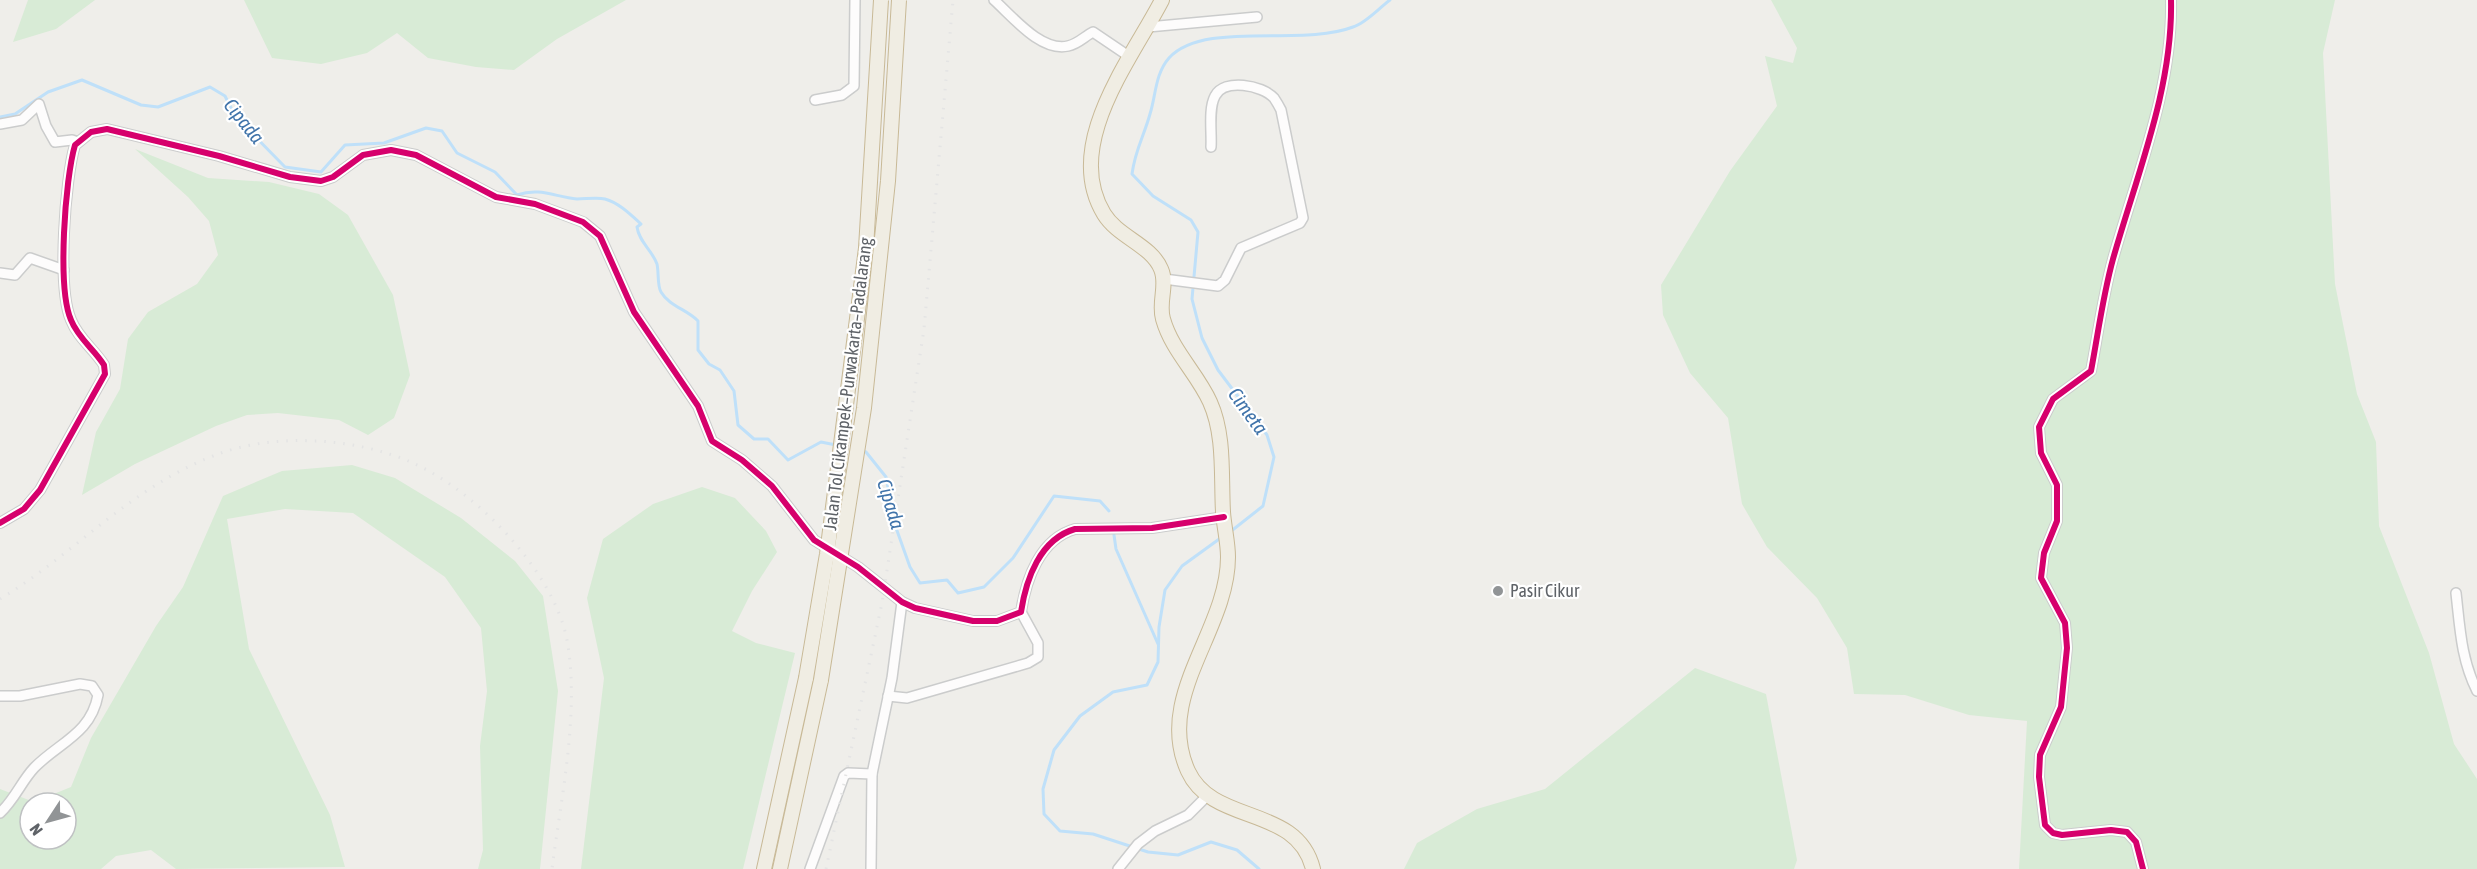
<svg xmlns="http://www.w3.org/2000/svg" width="2477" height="869" viewBox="0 0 2477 869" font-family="'Asap Condensed',sans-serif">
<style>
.green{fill:#d8ebd6;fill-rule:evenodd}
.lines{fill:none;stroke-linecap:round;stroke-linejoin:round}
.stream{stroke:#bfe0f9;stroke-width:3}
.minor-casing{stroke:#cbcccc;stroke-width:12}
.highway-casing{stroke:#c8b996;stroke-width:16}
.minor{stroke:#fdfcfc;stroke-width:9}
.highway{stroke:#f0ede3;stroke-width:14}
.rail{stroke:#e4e4e4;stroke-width:3;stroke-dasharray:1.5 8;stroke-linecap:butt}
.highway-bridge-casing{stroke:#c8b996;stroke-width:16;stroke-linecap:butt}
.highway-bridge{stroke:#f0ede3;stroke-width:14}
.cycleway-casing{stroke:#fff;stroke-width:10}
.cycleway{stroke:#d6006c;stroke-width:6}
.poi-dot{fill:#919496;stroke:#fff;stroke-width:2}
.labels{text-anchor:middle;stroke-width:4.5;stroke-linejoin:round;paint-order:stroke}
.street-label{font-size:18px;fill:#5f6368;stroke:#fff}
.poi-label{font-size:18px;fill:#5f6368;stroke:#fff;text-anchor:start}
.water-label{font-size:20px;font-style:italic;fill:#4174aa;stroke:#fff}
</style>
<rect width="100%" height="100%" fill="#efeeea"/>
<!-- green -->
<g class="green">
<polygon points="28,0 95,0 56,29 13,42"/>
<polygon points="244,0 626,0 557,39 514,70 476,67 428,58 397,33 367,53 321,64 272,58"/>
<polygon points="1771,0 2335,0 2323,53 2335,284 2357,394 2376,442 2379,526 2429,653 2454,744 2477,779 2477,869 2019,869 2027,721 1969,715 1905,695 1854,694 1847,648 1817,598 1767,547 1742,504 1728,418 1690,373 1663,315 1661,285 1730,171 1777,106 1765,56 1793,63 1797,48"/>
<polygon points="135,149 208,178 269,182 319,194 348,215 393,295 410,375 394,418 368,435 339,420 278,413 247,415 216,426 135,464 82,495 96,432 120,389 128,339 148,312 197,284 218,255 209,221 188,197"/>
<path d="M352,465L395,478L461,518L515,561L543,596L558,691L540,869H478L483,850L480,746L487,691L481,628L445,577L353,513L285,509L227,519L249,649L330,815L345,867L176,869L151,850L116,856L101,869H0V789L34,802L71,787L91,738L156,626L183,587L223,496L282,471ZM30,803H66V839H30Z"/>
<polygon points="702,487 735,498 766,531 777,552 752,591 732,631 756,643 795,653 743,869 581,869 604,678 587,598 603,539 653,504"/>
<polygon points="1695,668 1766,694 1797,860 1794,869 1404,869 1417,843 1477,809 1545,789"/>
</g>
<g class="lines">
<!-- stream -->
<g class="stream">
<path d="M0,117L15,114L48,92L82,80L141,105L158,107L210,87L225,96L235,116L285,167L321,172L345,145L384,143L426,128L442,131L457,153L495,172L517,195C540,187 555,197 577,199C586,199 597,197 605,199C619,203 630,214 641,224L637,227C639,242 652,250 657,264C659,273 657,285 661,292C669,306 688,310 698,321V350L709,364L720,370L734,391L738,425L754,439H768L788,460L821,442L836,445"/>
<polyline points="860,450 866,452 886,477 895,525 910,567 920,583 947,580 958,593 984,587 1013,558 1054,496 1100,501 1109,511"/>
<path d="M1230,532L1263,506L1274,457L1267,435L1218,370L1202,338L1192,299L1198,232L1191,220L1153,196L1132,174C1135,150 1144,136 1150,114C1156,95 1155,74 1169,58C1204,20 1301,47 1353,27C1366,23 1379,8 1390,0"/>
<polyline points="1114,535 1116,549 1158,644"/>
<polyline points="1222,537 1182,566 1165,590 1159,627 1158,662 1147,685 1113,692 1080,716 1054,750 1043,789 1044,814 1060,831 1093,834 1148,852 1178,855 1211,842 1237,850 1259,869"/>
</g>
<!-- minor casing -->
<g class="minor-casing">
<g id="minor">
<path d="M994,0C1013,17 1041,52 1068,46C1078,44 1085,36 1093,32L1130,57"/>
<polyline points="1148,27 1257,17"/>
<polyline points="815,100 842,95 854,86 855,0"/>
<polyline points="0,124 22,120 39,104 46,126 55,142 72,140 78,142"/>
<polyline points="0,273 15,275 30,258 64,270"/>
<path d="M1164,279L1218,286L1225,280L1241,248L1300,223L1303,218L1281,110C1279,106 1276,101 1274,98C1262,85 1224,78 1215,96C1208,109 1212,133 1211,147"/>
<path d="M0,523L24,509L40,490L105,374L104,365C94,349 78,338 71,320C57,288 65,179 75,145L91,132L107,129L219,156L290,177L321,181L333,177L363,155L391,150L416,155L496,197L535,204L583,222L600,236L634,312L698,406L712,441L742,460L772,486L814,540L858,567L902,602L915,608L973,621H997L1021,612C1026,579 1040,539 1075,529L1152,528L1224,517"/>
<path d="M2456,593C2460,628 2461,659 2477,691"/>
<path d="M0,696H20L80,684L92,686L98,695C91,734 58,743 34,768C21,782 15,799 0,813"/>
<polyline points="888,696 907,698 1028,663 1038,657 1038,643 1021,612"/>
<polyline points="810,869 844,776 848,773 872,774"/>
<polyline points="871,869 872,774 892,678 902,602"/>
<polyline points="1118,869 1138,844 1155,831 1188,815 1208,795"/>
<path d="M2143,869L2136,842L2127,832L2111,830L2062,835L2053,833L2045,825L2039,777L2040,755L2061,707L2067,648L2065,623L2041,578L2044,553L2057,521V485L2041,453L2039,427L2053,399L2091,371C2098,334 2103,295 2113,259C2137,174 2173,88 2171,0"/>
</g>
</g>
<!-- highway casing -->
<g class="highway-casing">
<g id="highway">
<path d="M1162,0C1131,60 1062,145 1104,214C1118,237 1151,245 1161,269C1168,285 1158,302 1163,319C1172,351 1197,373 1210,402C1225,435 1221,476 1223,512C1224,527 1228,542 1228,557C1228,631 1154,696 1188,771C1213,826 1297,804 1313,869"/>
<polyline points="764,869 806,678"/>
<polyline points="780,869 821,680"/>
</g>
</g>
<!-- minor -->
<use href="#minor" class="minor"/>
<!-- highway -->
<use href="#highway" class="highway"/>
<!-- rail -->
<g class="rail">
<path d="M0,599C76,553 128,489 213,456C272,432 357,437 415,464C477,492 554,572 567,640C580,712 561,797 552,869"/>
<polyline points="826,869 882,603 924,329 953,0"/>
</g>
<!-- highway-bridge casing -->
<g class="highway-bridge-casing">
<g id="highway-bridge">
<polyline points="806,678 827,554 866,248 881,0"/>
<polyline points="821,680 864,408 888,181 899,0"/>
</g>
</g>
<!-- highway-bridge -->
<use href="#highway-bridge" class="highway-bridge"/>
<!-- cycleway casing -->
<g class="cycleway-casing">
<g id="cycleway">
<path d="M0,523L24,509L40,490L105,374L104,365C94,349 78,338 71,320C57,288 65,179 75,145L91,132L107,129L219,156L290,177L321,181L333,177L363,155L391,150L416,155L496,197L535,204L583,222L600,236L634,312L698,406L712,441L742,460L772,486L814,540L858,567L902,602L915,608L973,621H997L1021,612C1026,579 1040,539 1075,529L1152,528L1224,517"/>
<path d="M2143,869L2136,842L2127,832L2111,830L2062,835L2053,833L2045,825L2039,777L2040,755L2061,707L2067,648L2065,623L2041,578L2044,553L2057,521V485L2041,453L2039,427L2053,399L2091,371C2098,334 2103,295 2113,259C2137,174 2173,88 2171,0"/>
</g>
</g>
<!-- cycleway -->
<use href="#cycleway" class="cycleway"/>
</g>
<!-- markers -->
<circle class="poi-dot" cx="1498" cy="591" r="6"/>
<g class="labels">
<!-- street labels -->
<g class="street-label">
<text transform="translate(848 384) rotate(-83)" y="6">Jalan Tol Cikampek–Purwakarta–Padalarang</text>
</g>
<!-- poi labels -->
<g class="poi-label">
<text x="1510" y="597">Pasir Cikur</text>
</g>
<!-- water labels -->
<g class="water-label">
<text transform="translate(244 121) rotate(51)" y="7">Cipada</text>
<text transform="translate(1248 411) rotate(54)" y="7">Cimeta</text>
<text transform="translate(891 504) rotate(73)" y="7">Cipada</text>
</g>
</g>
<!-- north arrow -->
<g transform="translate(48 821) rotate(234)"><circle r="28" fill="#ffffff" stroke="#bfc1c3" stroke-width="1.5"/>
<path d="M0-4.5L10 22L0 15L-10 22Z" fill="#919496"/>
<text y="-9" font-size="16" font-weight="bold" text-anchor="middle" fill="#5f6368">N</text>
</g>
</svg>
